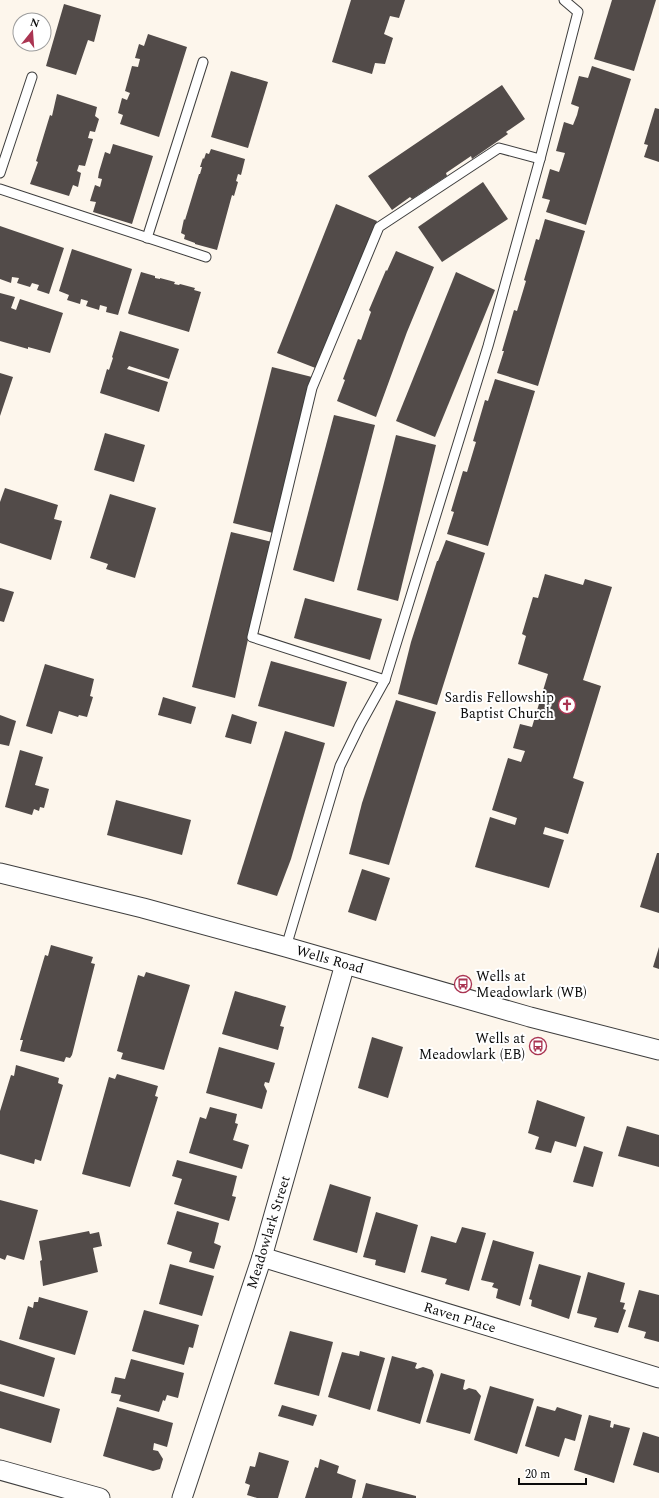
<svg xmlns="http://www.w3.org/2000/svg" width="659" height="1498" viewBox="0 0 659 1498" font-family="Spectral,serif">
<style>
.building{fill:#524b49}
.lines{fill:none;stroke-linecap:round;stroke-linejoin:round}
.lane-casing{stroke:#3e3e3e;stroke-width:11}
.street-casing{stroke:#3e3e3e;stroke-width:21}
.lane{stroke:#fff;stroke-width:9}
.street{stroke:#fff;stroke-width:19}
.labels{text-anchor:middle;stroke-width:4;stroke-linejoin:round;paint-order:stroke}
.poi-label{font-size:14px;fill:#0b0b0b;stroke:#fff;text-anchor:end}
.street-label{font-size:14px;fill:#0b0b0b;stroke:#fff}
</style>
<rect width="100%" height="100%" fill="#fdf6ec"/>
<!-- building -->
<g class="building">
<polygon points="351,0 405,0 399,18 390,16 384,34 393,38 385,64 375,63 372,74 332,62"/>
<polygon points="612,0 656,0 634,71 594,59"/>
<polygon points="64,4 101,15 94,42 88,40 76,75 46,66"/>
<polygon points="148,34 187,47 159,137 120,124 123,115 118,113 122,98 127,100 130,93 125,91 132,66 138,67 140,59 135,58 139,44 144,46"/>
<polygon points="592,66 631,79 586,225 546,212 550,200 542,198 550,169 559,172 561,166 565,153 556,151 564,122 573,125 577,115 579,107 571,104 579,76 588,78"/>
<polygon points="231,71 268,82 248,148 211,137"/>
<polygon points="502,85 525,119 506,132 508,134 472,159 471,156 446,173 447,176 412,199 410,197 392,210 368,176"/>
<polygon points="57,94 97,107 95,116 99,119 95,132 90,131 88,138 93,139 85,166 79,165 77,171 81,173 78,187 73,185 69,196 30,184 38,162 36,161 50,115 52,116"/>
<polygon points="655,108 659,109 659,162 644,157 648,145 644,144"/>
<polygon points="113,144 153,156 132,224 93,212 96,202 90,201 95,185 100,187 102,179 98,178 99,172 105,152 110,154"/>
<polygon points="211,149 245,159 241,175 238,174 236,181 238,182 234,196 232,195 217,250 195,244 195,243 184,239 185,235 181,233 184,219 185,220 199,174 200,174 202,167 200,167 203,158 204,159 206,153 209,154"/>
<polygon points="483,182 508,219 442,262 418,227"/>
<polygon points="336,204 377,221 318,369 277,353"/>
<polygon points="545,219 585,231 538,386 497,373 504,351 502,351 514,310 517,311 526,281 524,280 536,239 539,240"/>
<polygon points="0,226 64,248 49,294 37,290 39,285 32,283 30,287 17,283 19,278 12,277 11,283 0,279"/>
<polygon points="72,249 132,269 118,315 106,312 107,307 100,305 99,310 86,306 88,301 81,299 80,304 67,300 69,295 59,291"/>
<polygon points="396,251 434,267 407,332 376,417 337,401 345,380 343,379 358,339 361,340 371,312 369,310 386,270 387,271"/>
<polygon points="141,272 155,276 155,278 160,279 160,278 175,282 174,284 179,285 180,284 195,288 194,290 201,292 189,332 129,314 128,313"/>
<polygon points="456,272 495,290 435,437 396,421"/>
<polygon points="0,293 15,297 11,308 16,310 20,299 63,313 50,353 28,347 28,349 0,341"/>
<polygon points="120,331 179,349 169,379 129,366 127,369 168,382 159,412 100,393 107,369 109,370 113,358 112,357"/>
<polygon points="272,367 312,377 273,533 233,523"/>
<polygon points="0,373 13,377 0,416"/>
<polygon points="495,379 535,391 488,546 447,534 454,512 451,511 463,471 467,472 476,442 473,441 485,400 488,401"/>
<polygon points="334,415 375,425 334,582 293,570"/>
<polygon points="105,433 145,445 134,482 94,470"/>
<polygon points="396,435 436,445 398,601 357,590"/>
<polygon points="5,488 58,505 54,519 62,521 51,560 0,543 0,502"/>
<polygon points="110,494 156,508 135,578 106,569 108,564 90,558"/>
<polygon points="231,532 272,542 249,635 235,698 192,687"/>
<polygon points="446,540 485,553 437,705 398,694 411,642 437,561 438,561"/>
<polygon points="545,574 583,585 585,579 612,587 583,680 601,686 573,778 584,782 568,834 545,827 543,834 564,840 549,888 475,867 490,817 515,825 517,818 492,810 508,758 521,762 525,751 513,748 520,724 532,727 548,674 518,664 526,636 522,634 533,597 538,598"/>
<polygon points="0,588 14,592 4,622 0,621"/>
<polygon points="305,598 382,619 370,660 294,638"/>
<polygon points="271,661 347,682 334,727 258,706"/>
<polygon points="45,664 94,679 90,696 93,697 87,717 79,715 78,717 59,711 52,734 26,726"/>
<polygon points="163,697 196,707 191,724 158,715"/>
<polygon points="396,700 436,712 389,865 349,854 362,803"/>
<polygon points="232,714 257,722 251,744 225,737"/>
<polygon points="0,715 16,721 9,746 0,744"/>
<polygon points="285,731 325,743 291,859 277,896 237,884"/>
<polygon points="20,750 43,757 35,785 49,789 44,808 40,807 39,811 34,809 32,815 5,807"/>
<polygon points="116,800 191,820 182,855 107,835"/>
<polygon points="657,853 659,853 659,913 640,907"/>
<polygon points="362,869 390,878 376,921 348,912"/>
<polygon points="51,945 93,957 91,963 95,964 72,1055 70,1058 66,1057 64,1062 20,1051 23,1040 20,1040 45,955 48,956"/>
<polygon points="659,947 659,969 653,967"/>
<polygon points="146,972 190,985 164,1070 121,1059 123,1053 117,1051 138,975 144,977"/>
<polygon points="235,991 286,1006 280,1026 284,1027 278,1050 222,1034"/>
<polygon points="372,1037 403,1047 388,1098 358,1088"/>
<polygon points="219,1047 275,1063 269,1083 265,1082 264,1085 267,1091 262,1109 206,1093"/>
<polygon points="16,1065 59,1078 58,1083 63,1085 41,1161 35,1159 34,1164 0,1154 0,1111 11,1075 14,1076"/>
<polygon points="117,1074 158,1086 155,1096 158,1097 130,1187 82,1174 109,1077 115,1079"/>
<polygon points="537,1100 585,1117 576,1147 555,1141 551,1153 535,1149 539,1137 528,1133"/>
<polygon points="210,1107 237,1114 235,1123 238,1124 233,1140 249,1145 242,1169 189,1153 200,1117 206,1119"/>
<polygon points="627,1126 659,1135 659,1167 618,1156"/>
<polygon points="584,1146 603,1152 593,1187 573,1182"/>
<polygon points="177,1160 237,1176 232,1196 236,1197 229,1221 174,1204 182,1179 172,1176"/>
<polygon points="330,1184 371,1197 357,1253 313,1240"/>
<polygon points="0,1200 38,1210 24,1260 7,1255 5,1260 0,1258"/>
<polygon points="177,1211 219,1223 214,1243 221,1246 214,1269 189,1262 192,1252 167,1244"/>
<polygon points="376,1212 418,1225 405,1273 375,1265 376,1260 363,1257"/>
<polygon points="462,1227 486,1233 469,1291 445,1284 447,1279 421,1272 431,1236 456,1243"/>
<polygon points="89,1231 90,1234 99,1232 102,1246 93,1248 98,1272 43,1286 40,1261 42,1260 39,1241"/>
<polygon points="493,1240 534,1252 520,1306 496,1298 498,1289 492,1287 494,1283 481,1280"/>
<polygon points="170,1264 214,1276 202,1316 159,1304"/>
<polygon points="539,1264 581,1276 569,1319 531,1306 532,1300 529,1299"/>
<polygon points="588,1272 625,1283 620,1302 625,1303 623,1309 626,1310 618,1333 594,1327 597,1318 577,1313"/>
<polygon points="639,1290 659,1295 659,1342 644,1338 646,1332 628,1327"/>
<polygon points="39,1297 88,1311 75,1355 19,1339 28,1306 33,1308 34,1302 38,1302"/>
<polygon points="144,1310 199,1325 193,1348 189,1347 184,1365 132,1351"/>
<polygon points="290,1331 333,1342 319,1396 274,1384"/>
<polygon points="0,1340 55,1358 44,1397 0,1384"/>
<polygon points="360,1351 385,1358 370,1410 328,1397 342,1352 359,1356"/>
<polygon points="392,1356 417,1363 415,1368 417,1369 423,1367 432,1370 434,1375 420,1424 377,1411"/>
<polygon points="131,1359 184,1373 178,1398 167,1395 165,1401 163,1400 159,1412 119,1401 121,1395 111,1393 115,1377 125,1379"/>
<polygon points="441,1373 465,1380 463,1389 465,1390 469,1388 476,1390 481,1396 470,1434 426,1422"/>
<polygon points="490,1386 534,1399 517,1454 474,1440"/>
<polygon points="0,1391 60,1409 51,1443 0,1428"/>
<polygon points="282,1405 317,1415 313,1426 278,1416"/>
<polygon points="537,1406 555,1411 557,1407 582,1415 575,1441 565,1438 559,1457 525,1446"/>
<polygon points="117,1407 173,1423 167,1447 154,1443 153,1450 158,1451 163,1459 160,1469 153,1471 103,1456"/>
<polygon points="589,1415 611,1421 610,1427 613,1428 614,1424 630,1428 614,1483 574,1470"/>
<polygon points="643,1432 659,1437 659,1473 633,1465"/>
<polygon points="259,1452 289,1461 278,1498 257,1498 247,1495 250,1485 245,1483 250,1466 255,1467"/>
<polygon points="320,1459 339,1466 337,1473 356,1480 352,1498 305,1498 315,1467 318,1468"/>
<polygon points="366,1483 416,1496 416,1498 362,1498"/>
</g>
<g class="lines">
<!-- lane casing -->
<g class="lane-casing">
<g id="lane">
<polyline points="0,173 32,77"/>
<polyline points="0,189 206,257"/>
<polyline points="147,238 203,62"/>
<polyline points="385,680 252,637 312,388 379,227 499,148 540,159"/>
<polyline points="286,947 340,766 360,725 385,680 488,346 540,159 578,12 564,0"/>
</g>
</g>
<!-- street casing -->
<g class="street-casing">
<g id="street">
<polyline points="0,873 143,908 286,947 530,1017 659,1050"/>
<polyline points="262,1257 659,1378"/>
<polyline points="0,1470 100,1498"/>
<polyline points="182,1498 262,1257 345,964"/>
</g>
</g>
<!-- lane -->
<use href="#lane" class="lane"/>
<!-- street -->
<use href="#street" class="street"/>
</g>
<!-- icons -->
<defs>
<g id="church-ring" transform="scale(0.9)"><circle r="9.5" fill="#fff" stroke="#aa3552" stroke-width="1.5"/><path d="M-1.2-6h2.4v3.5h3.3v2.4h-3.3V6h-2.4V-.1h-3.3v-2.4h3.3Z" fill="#aa3552"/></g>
<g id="bus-ring" transform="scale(0.9)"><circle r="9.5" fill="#fff" stroke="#aa3552" stroke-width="1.5"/><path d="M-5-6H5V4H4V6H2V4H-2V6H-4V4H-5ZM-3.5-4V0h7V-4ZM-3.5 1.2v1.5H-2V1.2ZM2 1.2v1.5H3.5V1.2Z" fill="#aa3552"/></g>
</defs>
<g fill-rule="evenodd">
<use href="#church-ring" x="567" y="705"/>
<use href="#bus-ring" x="463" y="984"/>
<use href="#bus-ring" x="538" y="1046"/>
</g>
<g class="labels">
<!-- poi labels -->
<g class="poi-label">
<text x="554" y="702">Sardis Fellowship<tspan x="554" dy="16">Baptist Church</tspan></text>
<text x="476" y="981" text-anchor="start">Wells at<tspan x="476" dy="16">Meadowlark (WB)</tspan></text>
<text x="525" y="1043">Wells at<tspan x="525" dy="16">Meadowlark (EB)</tspan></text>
</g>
<!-- street labels -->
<g class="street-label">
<text transform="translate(330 959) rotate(16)" y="5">Wells Road</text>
<text transform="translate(268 1232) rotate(-73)" y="5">Meadowlark Street</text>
<text transform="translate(460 1317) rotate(17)" y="5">Raven Place</text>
</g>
</g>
<!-- north arrow -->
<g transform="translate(32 32) rotate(17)"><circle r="19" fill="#ffffff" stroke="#9d9d9d"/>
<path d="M0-3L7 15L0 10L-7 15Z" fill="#aa3552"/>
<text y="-6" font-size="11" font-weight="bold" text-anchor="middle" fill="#0b0b0b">N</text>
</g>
<!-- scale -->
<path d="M519 1478v6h67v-6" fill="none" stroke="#0b0b0b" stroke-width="2"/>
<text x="525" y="1478" font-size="12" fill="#0b0b0b" stroke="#ffffff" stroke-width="3" paint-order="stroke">20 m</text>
</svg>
